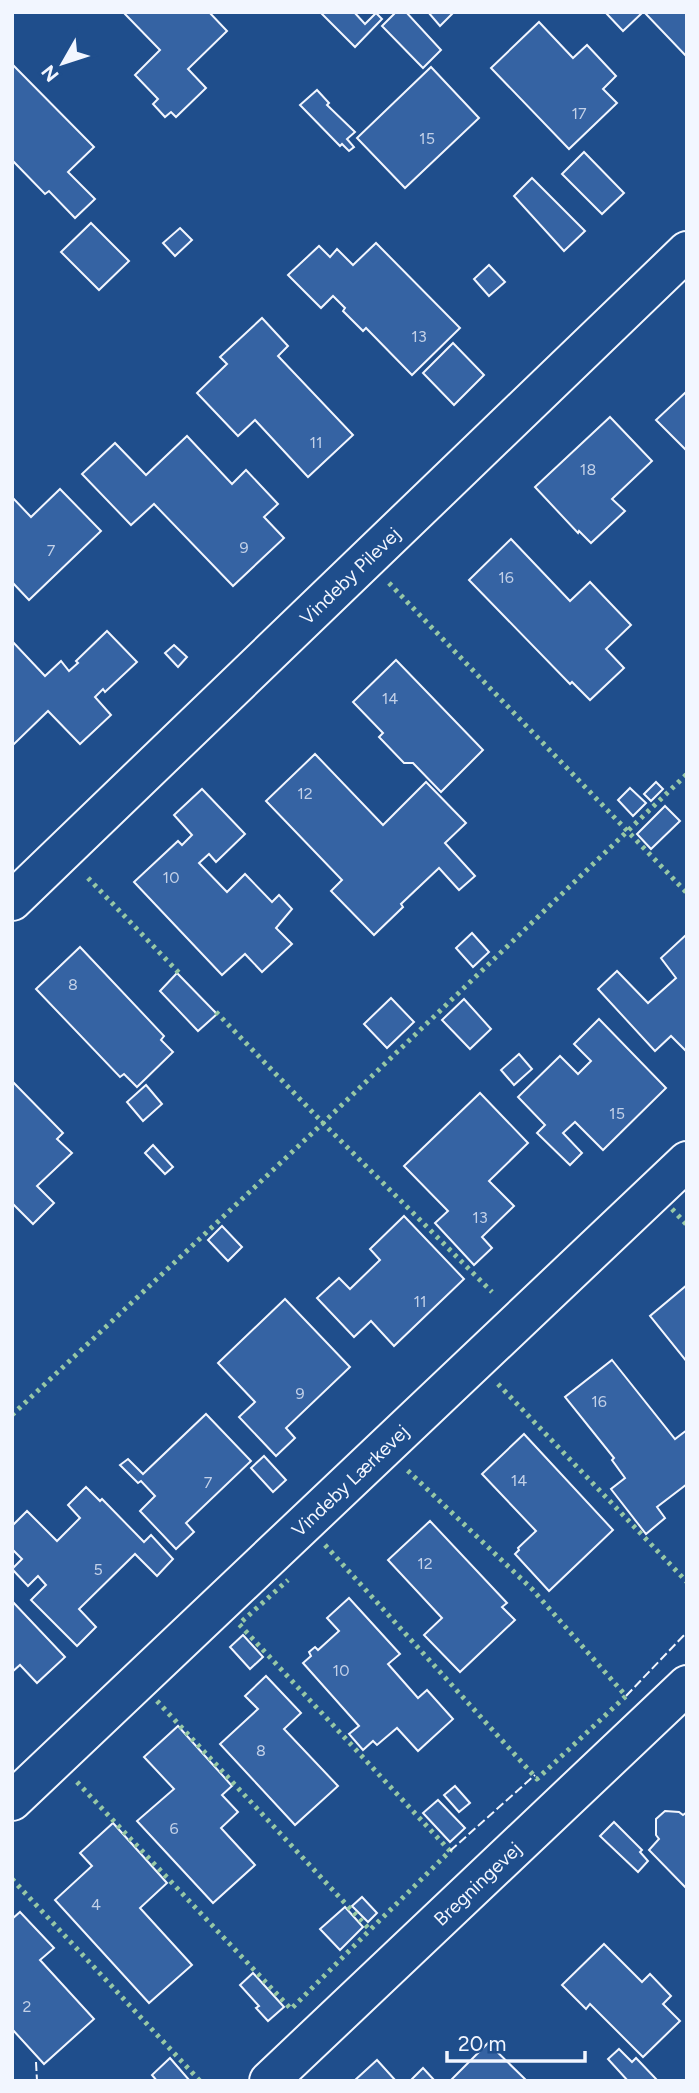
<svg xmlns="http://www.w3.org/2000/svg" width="699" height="2093" viewBox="0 0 699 2093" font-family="Figtree,sans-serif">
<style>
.building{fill:#3563a3;stroke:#f2f6ff;stroke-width:2}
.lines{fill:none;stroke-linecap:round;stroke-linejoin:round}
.minor-casing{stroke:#f2f6ff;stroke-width:42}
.tertiary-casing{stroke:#f2f6ff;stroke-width:42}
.minor{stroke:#1f4e8c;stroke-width:38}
.tertiary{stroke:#1f4e8c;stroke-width:38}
.hedge{stroke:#97c8a6;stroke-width:5;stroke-dasharray:3.5 5;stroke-linecap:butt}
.fence{stroke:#f2f6ff;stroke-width:2;stroke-dasharray:9 3.5;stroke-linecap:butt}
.labels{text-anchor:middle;stroke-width:5;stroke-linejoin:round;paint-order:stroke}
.number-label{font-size:16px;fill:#c3d1e8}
.street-label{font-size:19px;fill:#f2f6ff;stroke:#1f4e8c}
</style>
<rect width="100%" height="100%" fill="#1f4e8c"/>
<!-- building -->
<g class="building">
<polygon points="123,12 209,12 227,31 188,69 206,88 176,117 171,112 165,117 153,104 158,99 135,75 160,50"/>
<polygon points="320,12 354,12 365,24 376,13 382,19 355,47"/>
<polygon points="396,12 406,12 441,50 423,68 382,26"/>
<polygon points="428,12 454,12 440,26"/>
<polygon points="605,12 641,12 642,13 623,31"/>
<polygon points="644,12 687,12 687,57"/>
<polygon points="539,22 573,58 587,45 616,76 603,89 617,103 569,149 491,68"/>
<polygon points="12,64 94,147 68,172 95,199 75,218 49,191 45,194 12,160"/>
<polygon points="431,67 479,118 405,188 357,138"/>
<polygon points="317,90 329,103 327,105 355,132 347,139 354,147 349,151 342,144 340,146 300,105"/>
<polygon points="584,152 624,193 602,214 562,174"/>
<polygon points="532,178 585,231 564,251 514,196"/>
<polygon points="91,223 129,261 99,290 61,252"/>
<polygon points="180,228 192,240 175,256 163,243"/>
<polygon points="376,243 460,328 412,375 366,328 363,331 343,311 345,308 333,296 321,308 288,275 319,246 330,257 337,249 353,265"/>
<polygon points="489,265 505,282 489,296 474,279"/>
<polygon points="262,318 288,346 278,356 353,435 308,477 255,420 238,436 197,393 227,364 220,357"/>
<polygon points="453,343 484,375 454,405 423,373"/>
<polygon points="687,391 687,451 656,420"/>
<polygon points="610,417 652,461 612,499 625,511 591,543 579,531 578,533 535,487"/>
<polygon points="187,436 232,484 246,470 278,504 264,517 284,538 233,586 154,504 131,525 82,474 115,443 146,475"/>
<polygon points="60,489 101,531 29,600 12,582 12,497 31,517"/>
<polygon points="511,539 570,601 590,582 631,625 606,649 624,668 590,700 572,682 570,684 469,580"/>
<polygon points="107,631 137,662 105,692 103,689 95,697 111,715 80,744 48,711 12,746 12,641 45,676 61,661 69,671 78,663 76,661"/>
<polygon points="174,645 187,657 178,667 165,653"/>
<polygon points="396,660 483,750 441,792 413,763 404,763 379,737 383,733 353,702"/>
<polygon points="315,754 383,825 426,782 466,823 445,843 475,876 459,890 439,868 401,904 403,907 374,935 331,891 342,880 266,801"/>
<polygon points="656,782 663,789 651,801 644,794"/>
<polygon points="630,788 646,803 633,816 618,800"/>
<polygon points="202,789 245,834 216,862 209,854 199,863 227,892 245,874 272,902 279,895 292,909 276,928 292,944 262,972 245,954 222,975 134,882 178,841 182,845 192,835 174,815"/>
<polygon points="665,806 680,821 651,849 637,834"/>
<polygon points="472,933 489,952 473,967 456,948"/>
<polygon points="687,934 687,1052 671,1036 655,1051 598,989 617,971 648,1003 676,978 661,958"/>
<polygon points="80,947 164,1036 161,1040 173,1052 137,1087 124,1074 120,1077 36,989"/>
<polygon points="177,973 217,1014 198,1031 160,991"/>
<polygon points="391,998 414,1022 387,1048 364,1024"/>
<polygon points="464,999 491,1029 470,1049 442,1020"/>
<polygon points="599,1019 666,1088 603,1150 575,1122 563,1133 582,1153 570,1165 537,1133 545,1125 518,1097 560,1056 578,1074 591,1061 574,1044"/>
<polygon points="519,1054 532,1069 514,1085 501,1070"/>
<polygon points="12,1081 63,1133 57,1139 72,1153 37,1186 54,1203 33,1224 12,1203"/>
<polygon points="146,1085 162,1104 143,1121 127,1102"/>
<polygon points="480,1093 528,1143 489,1181 514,1206 482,1237 492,1248 474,1265 435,1223 448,1211 404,1166"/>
<polygon points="153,1145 173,1167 165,1174 145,1153"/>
<polygon points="404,1216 464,1279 394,1346 371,1321 354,1337 317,1298 339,1278 350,1289 380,1260 370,1249"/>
<polygon points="222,1226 242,1247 228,1261 208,1240"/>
<polygon points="687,1285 687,1362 650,1316"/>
<polygon points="285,1299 350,1367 286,1428 295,1438 276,1456 239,1417 255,1402 218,1363"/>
<polygon points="612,1360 675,1439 687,1430 687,1484 657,1507 665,1518 646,1534 611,1489 625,1478 612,1460 614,1458 565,1397"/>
<polygon points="206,1414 251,1461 186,1523 194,1532 176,1549 140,1511 155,1496 141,1481 138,1483 120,1465 128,1459 143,1474"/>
<polygon points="524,1434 613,1530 549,1591 515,1554 519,1550 518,1548 536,1531 482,1474"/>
<polygon points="264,1456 286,1480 273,1492 251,1468"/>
<polygon points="86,1487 100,1501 102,1499 144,1542 151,1535 173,1559 157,1576 135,1554 79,1609 96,1627 77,1646 31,1600 46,1585 38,1576 28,1586 12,1569 22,1559 12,1549 12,1526 27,1511 57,1541 80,1518 68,1505"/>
<polygon points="430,1521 507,1603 502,1607 515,1620 460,1672 424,1635 442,1618 388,1560"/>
<polygon points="349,1598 400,1654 388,1664 418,1698 427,1690 453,1719 418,1751 397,1728 377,1745 373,1741 363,1750 349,1734 359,1726 303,1663 311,1656 309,1652 315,1647 318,1650 339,1631 327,1618"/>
<polygon points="12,1601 65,1657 37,1683 20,1665 12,1672"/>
<polygon points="243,1635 263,1657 250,1669 230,1647"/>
<polygon points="266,1676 301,1713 284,1729 338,1786 295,1825 220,1744 258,1709 245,1696"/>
<polygon points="178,1726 232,1786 222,1795 238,1812 221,1828 255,1865 213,1903 137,1821 174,1789 144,1757"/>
<polygon points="455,1786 470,1803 459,1812 444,1795"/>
<polygon points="438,1800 465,1828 450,1842 423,1813"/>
<polygon points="665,1811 679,1812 683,1815 687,1812 687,1889 649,1850 659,1839 656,1835 656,1819"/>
<polygon points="614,1822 642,1850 640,1852 648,1861 638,1872 600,1836"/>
<polygon points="113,1823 167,1883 140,1908 192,1965 149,2003 55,1900 92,1866 80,1853"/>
<polygon points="362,1897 377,1913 368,1922 352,1906"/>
<polygon points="345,1907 363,1927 340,1950 320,1929"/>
<polygon points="20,1912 54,1948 40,1960 94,2019 44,2064 12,2029 12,1919"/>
<polygon points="604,1944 642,1982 650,1974 671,1996 663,2004 680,2021 643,2057 590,2004 586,2009 562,1985"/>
<polygon points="253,1973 284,2007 268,2021 256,2008 259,2006 240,1985"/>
<polygon points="488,2043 527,2081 450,2081"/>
<polygon points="619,2049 632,2062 636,2058 658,2081 628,2081 608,2059"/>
<polygon points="170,2058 190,2081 157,2081 152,2075"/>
<polygon points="377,2060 396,2081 354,2081"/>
<polygon points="423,2068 435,2081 410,2081"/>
</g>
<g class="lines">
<!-- minor casing -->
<g class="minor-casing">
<g id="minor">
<path id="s1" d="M12,901L687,251"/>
<path id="s2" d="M12,1801L687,1161"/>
</g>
</g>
<!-- tertiary casing -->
<g class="tertiary-casing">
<g id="tertiary">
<path id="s3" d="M269,2081L687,1685"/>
</g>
</g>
<!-- minor -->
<use href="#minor" class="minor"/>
<!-- tertiary -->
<use href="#tertiary" class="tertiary"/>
<!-- hedge -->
<g class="hedge">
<polyline points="389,583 687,893"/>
<polyline points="88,878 180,974"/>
<polyline points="216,1012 323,1123 492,1292"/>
<polyline points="672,1209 687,1225"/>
<polyline points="498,1384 687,1582"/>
<polyline points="12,1415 323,1123 687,774"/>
<polyline points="325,1545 537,1779 626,1696 532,1589 406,1469"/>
<polyline points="157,1701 370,1930 450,1851 239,1624 288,1580"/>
<polyline points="77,1782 291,2009 370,1930"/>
<polyline points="12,1879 200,2081"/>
</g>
<!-- fence -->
<g class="fence">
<polyline points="626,1696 687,1632"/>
<polyline points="450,1851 535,1775"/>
<polyline points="36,2062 37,2081"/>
</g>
</g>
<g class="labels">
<!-- number labels -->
<g class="number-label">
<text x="579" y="119">17</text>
<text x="427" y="144">15</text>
<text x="419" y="342">13</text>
<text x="316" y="448">11</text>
<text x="588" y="475">18</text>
<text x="244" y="553">9</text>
<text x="51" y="556">7</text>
<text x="506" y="583">16</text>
<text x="390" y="704">14</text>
<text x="305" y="799">12</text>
<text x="171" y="883">10</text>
<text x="73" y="990">8</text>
<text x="617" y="1119">15</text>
<text x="480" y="1223">13</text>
<text x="420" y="1307">11</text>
<text x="300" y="1399">9</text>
<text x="599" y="1407">16</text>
<text x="519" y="1486">14</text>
<text x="208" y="1488">7</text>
<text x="425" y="1569">12</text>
<text x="98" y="1575">5</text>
<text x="341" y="1676">10</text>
<text x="261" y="1756">8</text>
<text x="174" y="1834">6</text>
<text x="96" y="1910">4</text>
<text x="27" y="2012">2</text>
</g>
<!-- street labels -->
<g class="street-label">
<text dy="7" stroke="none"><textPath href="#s1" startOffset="469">Vindeby Pilevej</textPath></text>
<text dy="7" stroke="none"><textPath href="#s2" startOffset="466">Vindeby Lærkevej</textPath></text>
<text dy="7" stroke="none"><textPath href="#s3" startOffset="287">Bregningevej</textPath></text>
</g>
</g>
<!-- border -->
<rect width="699" height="2093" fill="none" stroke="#f2f6ff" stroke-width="28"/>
<!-- north arrow -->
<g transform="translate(63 63) rotate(231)" stroke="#1f4e8c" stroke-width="5" paint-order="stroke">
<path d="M0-5L12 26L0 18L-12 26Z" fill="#f2f6ff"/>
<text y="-10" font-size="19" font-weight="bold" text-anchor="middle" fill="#f2f6ff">N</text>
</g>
<!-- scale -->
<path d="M447 2051v10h138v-10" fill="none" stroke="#f2f6ff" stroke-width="3.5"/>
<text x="458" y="2051" font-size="21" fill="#f2f6ff" stroke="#1f4e8c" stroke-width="5" paint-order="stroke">20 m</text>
</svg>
